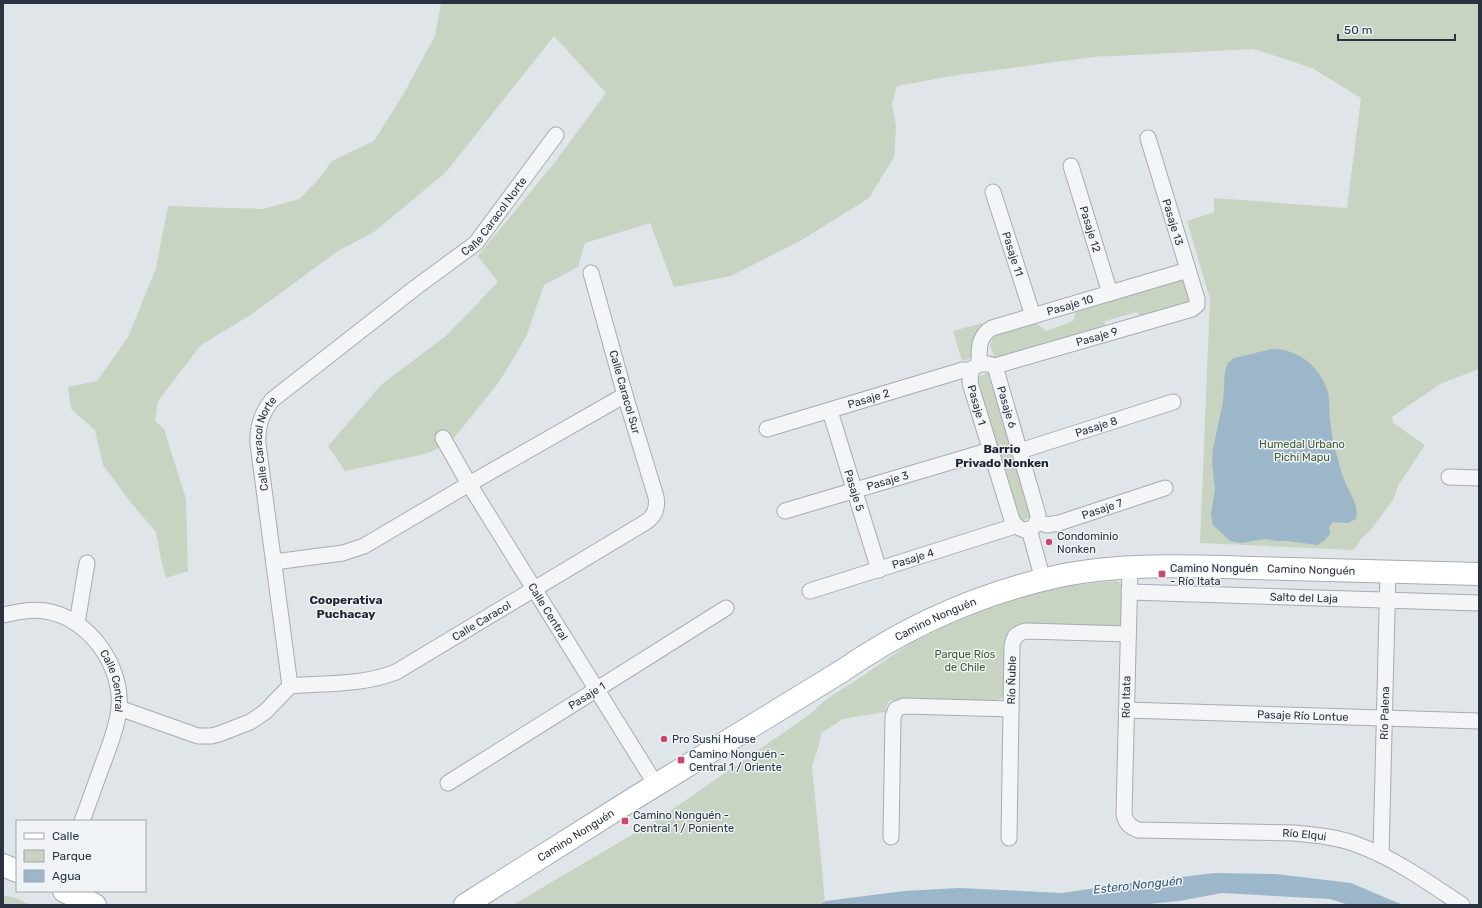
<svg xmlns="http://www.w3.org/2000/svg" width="1482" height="908" viewBox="0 0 1482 908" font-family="Rubik,sans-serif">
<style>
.green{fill:#c8d3c1}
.water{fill:#9bb7c9}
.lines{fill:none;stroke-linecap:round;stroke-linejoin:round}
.minor-casing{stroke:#a5acb3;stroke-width:17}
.secondary-casing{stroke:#a5acb3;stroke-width:24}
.minor{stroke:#f3f5f7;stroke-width:15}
.secondary{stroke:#fff;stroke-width:22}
.poi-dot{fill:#cd466b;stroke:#f0f3f6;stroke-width:1.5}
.labels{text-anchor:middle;stroke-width:3;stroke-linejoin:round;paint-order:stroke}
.street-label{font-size:11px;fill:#293440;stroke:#f0f3f6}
.park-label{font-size:11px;fill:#425c36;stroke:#f0f3f6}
.poi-label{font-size:11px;fill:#293440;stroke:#f0f3f6;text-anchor:start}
.neighbourhood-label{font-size:12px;font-weight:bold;fill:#1b2531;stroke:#f0f3f6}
.water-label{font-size:12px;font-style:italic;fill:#335874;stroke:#f0f3f6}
</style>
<rect width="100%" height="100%" fill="#e0e5e9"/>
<!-- green -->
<g class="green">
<polygon points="441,3 1479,3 1479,369 1440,384 1392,417 1393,423 1425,445 1398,486 1393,500 1369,532 1361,539 1354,550 1200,543 1210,299 1187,221 1214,212 1214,198 1347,208 1361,98 1312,68 1254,49 1093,57 951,76 897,86 892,104 896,127 894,157 869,198 800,241 731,276 674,287 650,223 585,243 578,267 544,285 526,337 499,382 450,443 425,454 345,471 328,446 382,384 447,335 498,282 478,256 555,162 606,93 554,36 446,172 374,232 338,251 252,314 201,345 158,401 155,421 164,429 186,499 188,571 166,578 162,564 156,532 132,504 103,465 95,430 71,409 68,387 97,381 128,337 156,268 168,206 263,209 299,199 317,181 332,161 374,141 404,93 435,36"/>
<polygon points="1181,280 1185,281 1191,302 1145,318 1136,312 1105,321 1104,330 1004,360 995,358 990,345 994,335 1036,323 1046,331 1073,321 1076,311"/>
<path d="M982,323L983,326C973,335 971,345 971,358L962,361L953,331Z"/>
<polygon points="990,372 1032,517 1019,522 976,380 977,377"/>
<polygon points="1117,581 1122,584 1122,588 1121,622 1120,625 1117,626 1027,623 1020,624 1015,629 1004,696 1001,699 989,701 891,700 888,702 886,712 843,719 821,733 819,745 812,766 825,901 818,905 513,905 657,820 809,715 824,701 861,677 911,643 950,624 994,605 1058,586"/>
<polygon points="3,895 16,898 31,905 3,905"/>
</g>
<!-- water -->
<g class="water">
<path d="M1272,349C1298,349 1320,366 1328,392C1330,401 1329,411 1330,420C1331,431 1333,442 1336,453C1339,462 1341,473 1345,482C1350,494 1359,505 1356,519L1348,523L1333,522L1329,527L1330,534L1324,541L1317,545L1288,541H1278L1265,539L1240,543L1230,541L1213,525L1211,514L1215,490L1212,463L1213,449L1223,402L1225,371L1228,363L1234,358Z"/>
<polygon points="1215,873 1276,874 1351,883 1403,905 1349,905 1330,899 1222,893 1179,901 1139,905 818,905 826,901 904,891 959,888 1062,893 1131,883"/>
</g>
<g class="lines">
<!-- minor casing -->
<g class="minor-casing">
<g id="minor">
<path id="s1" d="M1071,166L1110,293"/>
<path id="s2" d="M993,192L1033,316"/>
<path d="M979,364H989L995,366L1038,515C1037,533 1021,535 1012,520L970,383L971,370Z"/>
<path id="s3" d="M979,364C979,349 978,336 992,328L1188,270"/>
<path id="s4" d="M995,366L1192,309L1197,305V299L1148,138"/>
<path id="s5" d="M830,411L879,570"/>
<path id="s6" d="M767,429L963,370H971"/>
<path id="s7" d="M443,438L469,484L656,785"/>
<path id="s8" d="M1020,451L1173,402"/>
<polyline points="1449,477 1479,478"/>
<path id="s9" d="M785,511L991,450"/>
<path id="s10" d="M1038,522L1047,525L1059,523L1165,488"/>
<polyline points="1029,529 1043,580"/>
<polyline points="274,562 343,553 364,546 469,484 625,395"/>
<path id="s11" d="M1130,567L1124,814C1125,822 1130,827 1138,830L1294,833C1316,835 1338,837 1358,845C1396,859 1429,883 1462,905"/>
<path id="s12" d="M810,591L1015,526"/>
<path id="s13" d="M1129,592L1479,603"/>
<path id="s14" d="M3,615C17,612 31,609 45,611C88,617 123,665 119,709C117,726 111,742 105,758C97,779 90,800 82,821"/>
<polyline points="77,623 87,563"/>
<path id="s15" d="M290,686C325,683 364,685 396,672L646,522C655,516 658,508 656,497L625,395L591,273"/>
<path id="s16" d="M119,708L198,736H211L219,734L250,722L265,712L290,686L258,444C257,427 261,414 272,400L415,288L476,243L556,135"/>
<path id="s17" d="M1126,710L1479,721"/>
<path id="s18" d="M448,783L726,608"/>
<polyline points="891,837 893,717 896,709 904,706 1011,709"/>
<path id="s19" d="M1009,838L1012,646C1013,637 1018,632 1027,631L1128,634"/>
<path id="s20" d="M1381,854L1388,571"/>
</g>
</g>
<!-- secondary casing -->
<g class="secondary-casing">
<g id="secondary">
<polyline points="3,865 17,871"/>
<polyline points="64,891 95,905"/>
<path id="s21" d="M465,905L633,799L842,671C907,626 981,593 1059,576C1121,563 1190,566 1254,568C1329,570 1404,572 1479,574"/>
</g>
</g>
<!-- minor -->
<use href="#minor" class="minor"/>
<!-- secondary -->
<use href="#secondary" class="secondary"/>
</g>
<!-- markers -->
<g class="poi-dot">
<circle cx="1049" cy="542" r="4"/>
<rect x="1158" y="570" width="8" height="8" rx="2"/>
<circle cx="664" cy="739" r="4"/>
<rect x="677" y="756" width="8" height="8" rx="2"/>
<rect x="621" y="817" width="8" height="8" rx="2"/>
</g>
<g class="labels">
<!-- street labels -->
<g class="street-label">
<text dy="4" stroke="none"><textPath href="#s16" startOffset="773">Calle Caracol Norte</textPath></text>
<text transform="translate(1173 222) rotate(73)" y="4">Pasaje 13</text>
<text dy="4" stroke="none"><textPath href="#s1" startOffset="66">Pasaje 12</textPath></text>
<text dy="4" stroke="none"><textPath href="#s2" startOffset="65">Pasaje 11</textPath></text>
<text dy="4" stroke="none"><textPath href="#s3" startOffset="122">Pasaje 10</textPath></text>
<text dy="4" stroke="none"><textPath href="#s4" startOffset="106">Pasaje 9</textPath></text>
<text transform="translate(625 392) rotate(74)" y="4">Calle Caracol Sur</text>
<text dy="4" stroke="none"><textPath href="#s6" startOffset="106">Pasaje 2</textPath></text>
<text transform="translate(977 405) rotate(74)" y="4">Pasaje 1</text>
<text transform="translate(1007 407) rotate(73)" y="4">Pasaje 6</text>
<text dy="4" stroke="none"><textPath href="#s8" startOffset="80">Pasaje 8</textPath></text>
<text dy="4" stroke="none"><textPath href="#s16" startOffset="438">Calle Caracol Norte</textPath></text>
<text dy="4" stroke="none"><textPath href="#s9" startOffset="107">Pasaje 3</textPath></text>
<text dy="4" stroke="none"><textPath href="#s5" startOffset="83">Pasaje 5</textPath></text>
<text dy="4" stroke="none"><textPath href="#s10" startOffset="67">Pasaje 7</textPath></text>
<text dy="4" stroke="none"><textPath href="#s12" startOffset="108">Pasaje 4</textPath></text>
<text dy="4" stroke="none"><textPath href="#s21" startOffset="935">Camino Nonguén</textPath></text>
<text dy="4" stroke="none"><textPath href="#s13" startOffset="175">Salto del Laja</textPath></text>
<text dy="4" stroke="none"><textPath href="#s7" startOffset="203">Calle Central</textPath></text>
<text dy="4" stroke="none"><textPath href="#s21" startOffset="551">Camino Nonguén</textPath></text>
<text dy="4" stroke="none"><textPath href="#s15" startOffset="207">Calle Caracol</textPath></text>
<text dy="4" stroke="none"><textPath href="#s19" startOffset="158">Río Ñuble</textPath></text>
<text dy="4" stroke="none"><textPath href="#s14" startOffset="147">Calle Central</textPath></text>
<text dy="4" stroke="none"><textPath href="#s18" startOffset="164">Pasaje 1</textPath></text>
<text transform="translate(1126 697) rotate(-89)" y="4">Río Itata</text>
<text dy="4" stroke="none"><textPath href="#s20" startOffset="141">Río Palena</textPath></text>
<text dy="4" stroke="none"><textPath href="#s17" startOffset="177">Pasaje Río Lontue</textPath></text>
<text dy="4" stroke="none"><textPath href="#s21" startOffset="131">Camino Nonguén</textPath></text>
<text dy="4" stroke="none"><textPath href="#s11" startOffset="436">Río Elqui</textPath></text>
</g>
<!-- park labels -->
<g class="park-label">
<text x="1302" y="448">Humedal Urbano<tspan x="1302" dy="13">Pichi Mapu</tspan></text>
<text x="965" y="658">Parque Ríos<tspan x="965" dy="13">de Chile</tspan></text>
</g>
<!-- poi labels -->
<g class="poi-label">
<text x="1057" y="540">Condominio<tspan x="1057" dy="13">Nonken</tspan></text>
<text x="1170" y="572">Camino Nonguén<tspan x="1170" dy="13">- Río Itata</tspan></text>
<text x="672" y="743">Pro Sushi House</text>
<text x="689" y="758">Camino Nonguén -<tspan x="689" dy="13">Central 1 / Oriente</tspan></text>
<text x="633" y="819">Camino Nonguén -<tspan x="633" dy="13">Central 1 / Poniente</tspan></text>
</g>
<!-- neighbourhood labels -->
<g class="neighbourhood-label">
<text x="1002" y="453">Barrio<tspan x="1002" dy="14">Privado Nonken</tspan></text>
<text x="346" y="604">Cooperativa<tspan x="346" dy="14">Puchacay</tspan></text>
</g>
<!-- water labels -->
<g class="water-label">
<text transform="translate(1138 885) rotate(-6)" y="4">Estero Nonguén</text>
</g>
</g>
<!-- border -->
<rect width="1482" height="908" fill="none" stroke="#293440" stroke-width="8"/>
<!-- legend -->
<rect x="16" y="820" width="130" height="72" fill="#f0f3f6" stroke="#a0a7ad"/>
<rect x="24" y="833" width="20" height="6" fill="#ffffff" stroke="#a0a7ad"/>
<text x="52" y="840" font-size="12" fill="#293440">Calle</text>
<rect x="24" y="850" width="20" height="12" fill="#c8d3c1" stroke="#a0a7ad"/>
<text x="52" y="860" font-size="12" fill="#293440">Parque</text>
<rect x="24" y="870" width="20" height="12" fill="#9bb7c9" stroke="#a0a7ad"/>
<text x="52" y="880" font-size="12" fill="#293440">Agua</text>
<!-- scale -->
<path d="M1338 34v6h117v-6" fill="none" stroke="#293440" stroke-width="2"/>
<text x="1344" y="34" font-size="12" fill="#293440" stroke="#f0f3f6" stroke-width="3" paint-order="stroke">50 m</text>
</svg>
